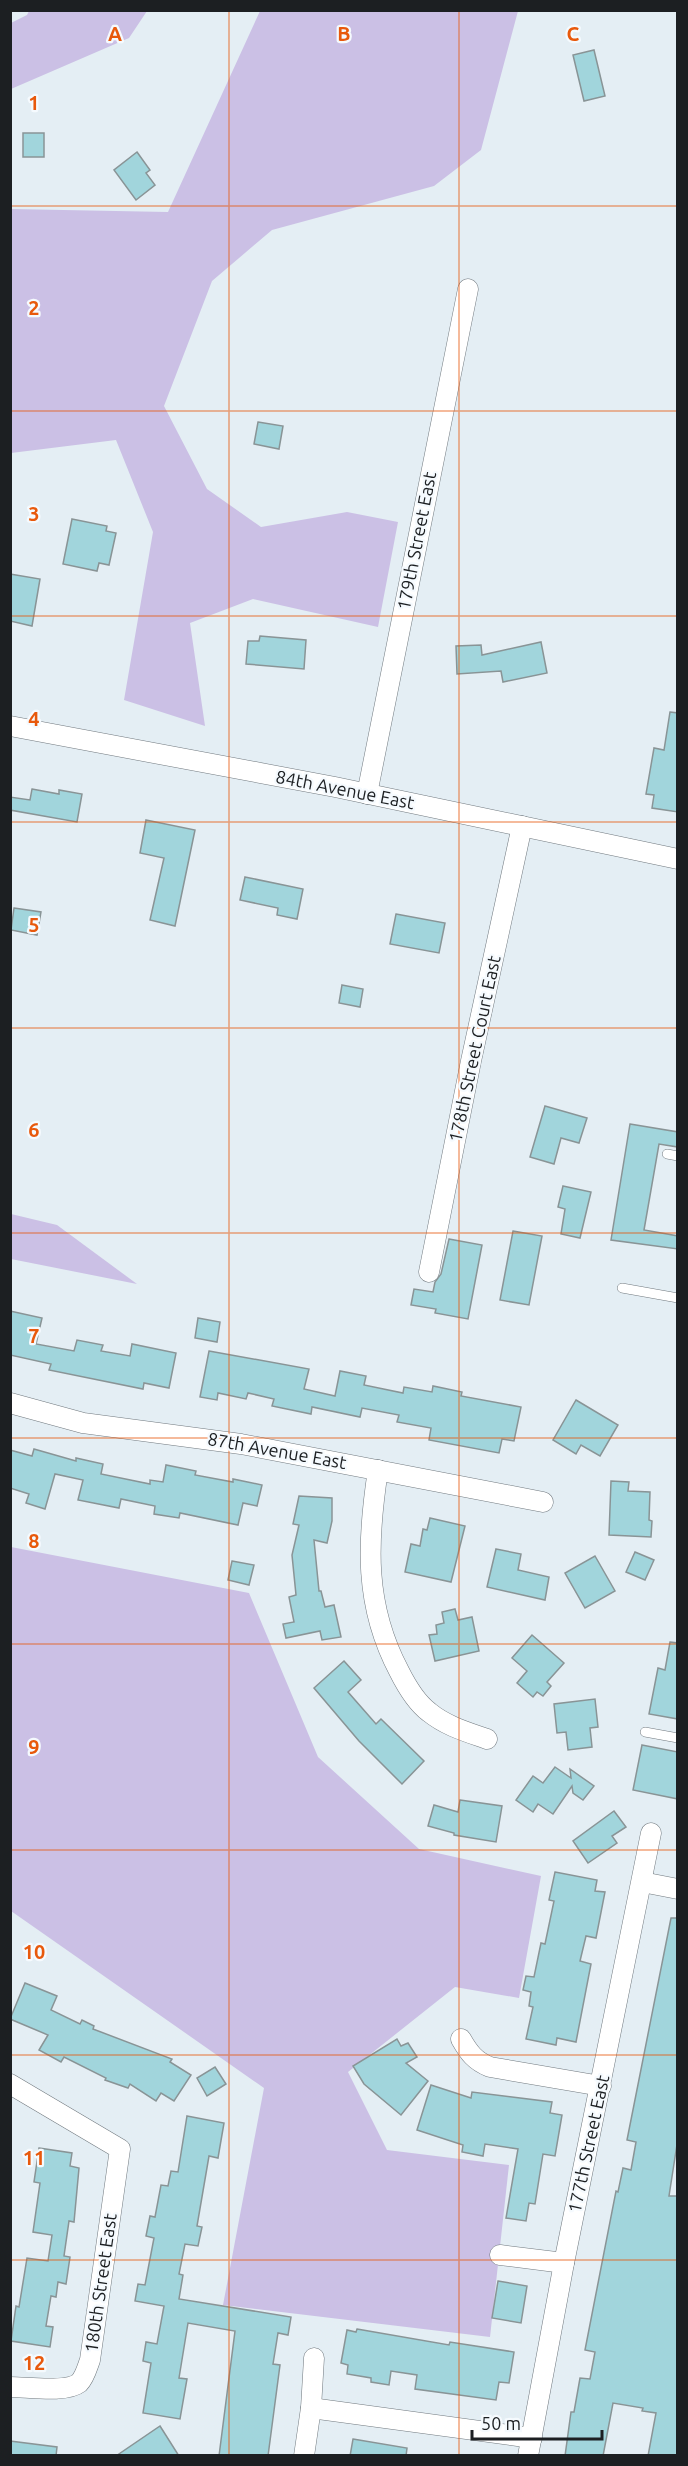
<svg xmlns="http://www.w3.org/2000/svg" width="688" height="2466" viewBox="0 0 688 2466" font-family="Ubuntu,sans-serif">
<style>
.green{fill:#cbc0e5}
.building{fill:#a1d5dc;stroke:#899496;stroke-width:1.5}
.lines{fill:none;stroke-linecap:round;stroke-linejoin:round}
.lane-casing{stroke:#71797f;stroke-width:10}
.street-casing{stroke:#71797f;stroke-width:21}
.lane{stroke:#fff;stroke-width:9}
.street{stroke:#fff;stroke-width:20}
.grid{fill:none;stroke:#e8590c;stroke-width:1.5;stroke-opacity:0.55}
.labels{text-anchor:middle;stroke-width:4.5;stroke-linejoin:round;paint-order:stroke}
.street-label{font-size:18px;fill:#1c1f22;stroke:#f5fafe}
.grid-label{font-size:20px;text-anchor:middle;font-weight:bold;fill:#e8590c;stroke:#f5fafe;stroke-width:4.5;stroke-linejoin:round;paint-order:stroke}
</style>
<rect width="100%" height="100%" fill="#e4eef4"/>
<!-- green -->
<g class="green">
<polygon points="29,11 29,10 147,11 129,38 11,89 11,23 27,15"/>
<polygon points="260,11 518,11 481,150 434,186 272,230 212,281 164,406 207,489 261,527 347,512 398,522 378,627 253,599 190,623 205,726 124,700 153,532 116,440 11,453 11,209 168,212"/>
<polygon points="11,1214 57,1225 137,1284 11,1259"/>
<polygon points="11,1547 249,1593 318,1757 419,1849 541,1876 519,1998 455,1987 348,2072 387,2150 509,2165 490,2337 223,2305 264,2088 11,1911"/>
</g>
<!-- building -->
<g class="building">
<polygon points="594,50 605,96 584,101 573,55"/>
<rect x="23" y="133" width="21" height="24"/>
<polygon points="137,152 150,170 146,173 155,185 136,200 114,170"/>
<polygon points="258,422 283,426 279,449 254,444"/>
<polygon points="72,519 107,526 106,531 116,533 109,565 99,563 97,571 63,564"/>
<polygon points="10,574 40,579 32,626 10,621"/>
<polygon points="260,636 306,640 304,669 246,664 248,641 259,641"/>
<polygon points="541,642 547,673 503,682 501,671 457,674 456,646 481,645 482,655"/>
<polygon points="670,712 678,713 678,812 652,808 654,795 646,794 654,748 664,750"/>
<polygon points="32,789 59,794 59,790 82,794 77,822 10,810 10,797 30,800"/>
<polygon points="146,820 195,830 175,926 150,920 164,858 140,853"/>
<polygon points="245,877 303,889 297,919 277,915 278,908 240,900"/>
<polygon points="14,908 41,912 37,935 11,930"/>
<polygon points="396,914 445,923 439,953 390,944"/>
<polygon points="342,985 363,989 360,1007 339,1003"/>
<polygon points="545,1106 587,1118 579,1143 561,1138 554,1164 530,1157"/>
<polygon points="630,1124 678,1132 678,1147 659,1144 644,1230 678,1236 678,1249 611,1240"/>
<polygon points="563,1186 591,1192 580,1238 561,1234 565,1209 558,1207"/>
<polygon points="513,1231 542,1236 529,1305 500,1300"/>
<polygon points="449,1239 482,1245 468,1319 435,1313 436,1309 411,1305 414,1289 433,1292 435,1282 441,1274"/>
<polygon points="10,1311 42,1318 36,1344 74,1351 77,1340 103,1345 101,1351 130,1356 132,1344 176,1353 169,1388 144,1383 143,1389 49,1370 51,1364 10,1355"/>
<polygon points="198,1318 220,1322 217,1342 195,1338"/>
<polygon points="209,1351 309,1369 304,1389 335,1396 340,1371 366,1376 364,1385 403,1393 404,1387 432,1392 433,1386 462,1392 461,1396 521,1407 514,1441 502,1439 499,1453 429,1440 431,1428 397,1422 399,1415 362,1408 360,1417 312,1407 311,1414 272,1406 274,1399 248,1393 246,1399 218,1393 217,1400 200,1397"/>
<polygon points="576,1400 618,1425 600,1456 581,1445 576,1454 553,1440"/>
<polygon points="34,1449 76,1461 76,1458 103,1464 101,1474 150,1484 150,1480 163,1482 166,1465 196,1471 195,1475 233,1482 233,1479 262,1485 257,1506 243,1503 238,1525 180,1513 179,1518 154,1514 155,1506 121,1499 119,1508 78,1500 83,1480 55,1474 45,1509 26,1503 29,1494 10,1488 10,1450 32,1456"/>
<polygon points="611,1481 629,1482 628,1491 650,1492 649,1520 652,1521 651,1537 609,1535"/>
<polygon points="299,1496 332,1498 332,1521 327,1543 314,1540 319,1591 321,1591 325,1607 334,1605 341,1637 322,1640 320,1631 286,1638 283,1624 294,1622 289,1597 296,1595 292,1555 299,1525 293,1524"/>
<polygon points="430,1518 465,1526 451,1582 405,1572 411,1544 420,1546 423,1529 427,1530"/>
<polygon points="496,1549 521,1554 518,1570 549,1577 545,1600 487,1587"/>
<polygon points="635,1552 654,1560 645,1580 626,1572"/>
<polygon points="595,1556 615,1591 585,1608 565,1573"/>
<polygon points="232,1561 254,1565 249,1585 228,1580"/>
<polygon points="455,1609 458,1620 472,1617 479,1651 435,1661 429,1635 437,1634 436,1625 444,1623 442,1612"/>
<polygon points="532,1635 564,1663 547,1682 551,1686 543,1696 537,1692 533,1697 517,1683 527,1671 512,1658"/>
<polygon points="670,1642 678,1643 678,1719 649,1714 658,1668 665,1670"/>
<polygon points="344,1661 361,1680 348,1692 376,1724 381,1719 424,1761 402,1784 359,1741 314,1688"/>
<polygon points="595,1699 598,1727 590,1728 592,1747 568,1750 566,1732 557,1733 554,1704"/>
<polygon points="642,1745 678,1752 678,1799 633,1790"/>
<polygon points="555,1767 571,1778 570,1769 594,1786 583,1800 573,1793 572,1786 553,1814 538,1804 533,1812 516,1800 533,1776 543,1783"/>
<polygon points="460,1800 502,1806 496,1842 454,1835 454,1833 428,1826 434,1805 458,1812"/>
<polygon points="614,1811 626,1827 612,1836 617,1843 588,1863 573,1841"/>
<polygon points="555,1872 597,1880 595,1891 605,1892 596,1938 586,1936 580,1961 591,1964 576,2042 557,2038 556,2045 526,2039 533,2007 529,2006 531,1992 523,1990 526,1976 534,1977 541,1943 545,1944 554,1901 549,1900"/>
<polygon points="671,1918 678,1918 678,2138 669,2196 678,2196 678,2456 648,2456 656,2413 642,2411 643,2408 613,2403 603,2456 565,2456 571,2412 574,2412 580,2378 590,2379 595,2352 585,2350 616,2191 618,2192 623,2168 631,2170 636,2142 627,2140"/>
<polygon points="25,1983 57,1996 51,2010 80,2024 82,2020 94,2026 93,2029 172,2059 170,2062 191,2075 174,2101 161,2093 156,2101 130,2084 128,2088 105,2080 106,2078 64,2057 61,2062 39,2050 48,2035 10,2019"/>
<polygon points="397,2039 401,2046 408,2043 417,2057 406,2063 428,2081 401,2115 364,2084 353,2066"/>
<polygon points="215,2067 226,2084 207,2096 197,2078"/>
<polygon points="431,2085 471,2098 472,2092 552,2102 550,2113 562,2115 555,2156 543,2154 535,2204 529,2203 526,2221 506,2218 518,2149 485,2144 483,2156 462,2152 463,2145 417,2130"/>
<polygon points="187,2116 224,2123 218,2158 209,2156 197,2226 202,2227 198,2246 185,2244 179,2274 183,2275 179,2299 291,2317 288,2335 278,2333 273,2364 280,2365 268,2456 219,2456 235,2331 188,2323 179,2378 187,2379 180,2419 143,2413 151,2363 143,2361 146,2342 157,2344 164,2306 135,2301 138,2284 145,2285 154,2238 146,2236 150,2216 155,2217 161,2185 168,2186 171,2171 178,2172"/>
<polygon points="39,2148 72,2153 70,2166 79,2168 74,2222 69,2221 64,2256 70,2257 66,2284 58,2282 56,2297 51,2296 46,2326 53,2327 50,2347 11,2341 16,2306 19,2307 27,2258 48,2261 52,2235 33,2232 40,2183 34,2182"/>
<polygon points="498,2281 527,2286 521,2323 492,2318"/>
<polygon points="357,2329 449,2345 450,2342 514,2352 509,2383 499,2382 496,2400 415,2389 417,2375 391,2371 389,2385 371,2382 371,2378 347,2374 348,2365 341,2363 347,2330 356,2332"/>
<polygon points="160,2426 179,2456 116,2456"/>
<polygon points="353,2439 407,2448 406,2456 350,2456"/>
<polygon points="10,2441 57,2447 56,2456 10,2456"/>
</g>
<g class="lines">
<!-- lane casing -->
<g class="lane-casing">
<g id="lane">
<polyline points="667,1154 678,1156"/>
<polyline points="622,1288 678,1298"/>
<polyline points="645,1732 678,1738"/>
</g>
</g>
<!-- street casing -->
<g class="street-casing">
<g id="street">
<polyline points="10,726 335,787 678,859"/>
<polyline points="367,794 468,289"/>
<polyline points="429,1272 471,1061 522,826"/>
<polyline points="10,1403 83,1423 241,1444 543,1502"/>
<path d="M378,1470C367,1542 364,1605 399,1671C406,1685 417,1703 429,1712C446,1726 467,1732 487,1739"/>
<polyline points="642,1882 678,1889"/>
<path d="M461,2039C469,2053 475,2061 490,2067L601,2086"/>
<path d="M10,2084L120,2149L90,2360C87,2368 85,2377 79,2383C66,2393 28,2387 10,2387"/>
<polyline points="500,2255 564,2263"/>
<polyline points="311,2408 532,2438"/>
<polyline points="304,2456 311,2408 314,2358"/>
<polyline points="528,2456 564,2263 651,1833"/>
</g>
</g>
<!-- lane -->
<use href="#lane" class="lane"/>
<!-- street -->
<use href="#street" class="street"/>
</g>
<!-- grid -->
<path class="grid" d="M229,10V2456M459,10V2456M10,206H678M10,411H678M10,616H678M10,822H678M10,1028H678M10,1233H678M10,1438H678M10,1644H678M10,1850H678M10,2055H678M10,2260H678"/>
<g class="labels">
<!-- street labels -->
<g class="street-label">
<text transform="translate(417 541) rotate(-79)" y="6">179th Street East</text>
<text transform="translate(345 790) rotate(11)" y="6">84th Avenue East</text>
<text transform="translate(475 1049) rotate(-78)" y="6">178th Street Court East</text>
<text transform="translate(277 1451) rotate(10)" y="6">87th Avenue East</text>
<text transform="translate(589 2144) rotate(-78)" y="6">177th Street East</text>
<text transform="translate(101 2283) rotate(-82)" y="6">180th Street East</text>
</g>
</g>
<g class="grid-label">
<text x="115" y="41">A</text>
<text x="344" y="41">B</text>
<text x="573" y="41">C</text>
<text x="34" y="110">1</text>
<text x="34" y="315">2</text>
<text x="34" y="521">3</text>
<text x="34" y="726">4</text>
<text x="34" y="932">5</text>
<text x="34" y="1137">6</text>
<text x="34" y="1343">7</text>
<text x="34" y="1548">8</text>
<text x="34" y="1754">9</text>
<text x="34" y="1959">10</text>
<text x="34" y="2165">11</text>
<text x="34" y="2370">12</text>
</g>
<!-- border -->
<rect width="688" height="2466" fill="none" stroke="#1c1f22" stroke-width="24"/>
<!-- scale -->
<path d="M472 2430v9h130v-9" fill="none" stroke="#1c1f22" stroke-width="3"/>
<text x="481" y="2430" font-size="18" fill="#1c1f22" stroke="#f5fafe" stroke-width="4.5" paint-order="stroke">50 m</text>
</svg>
